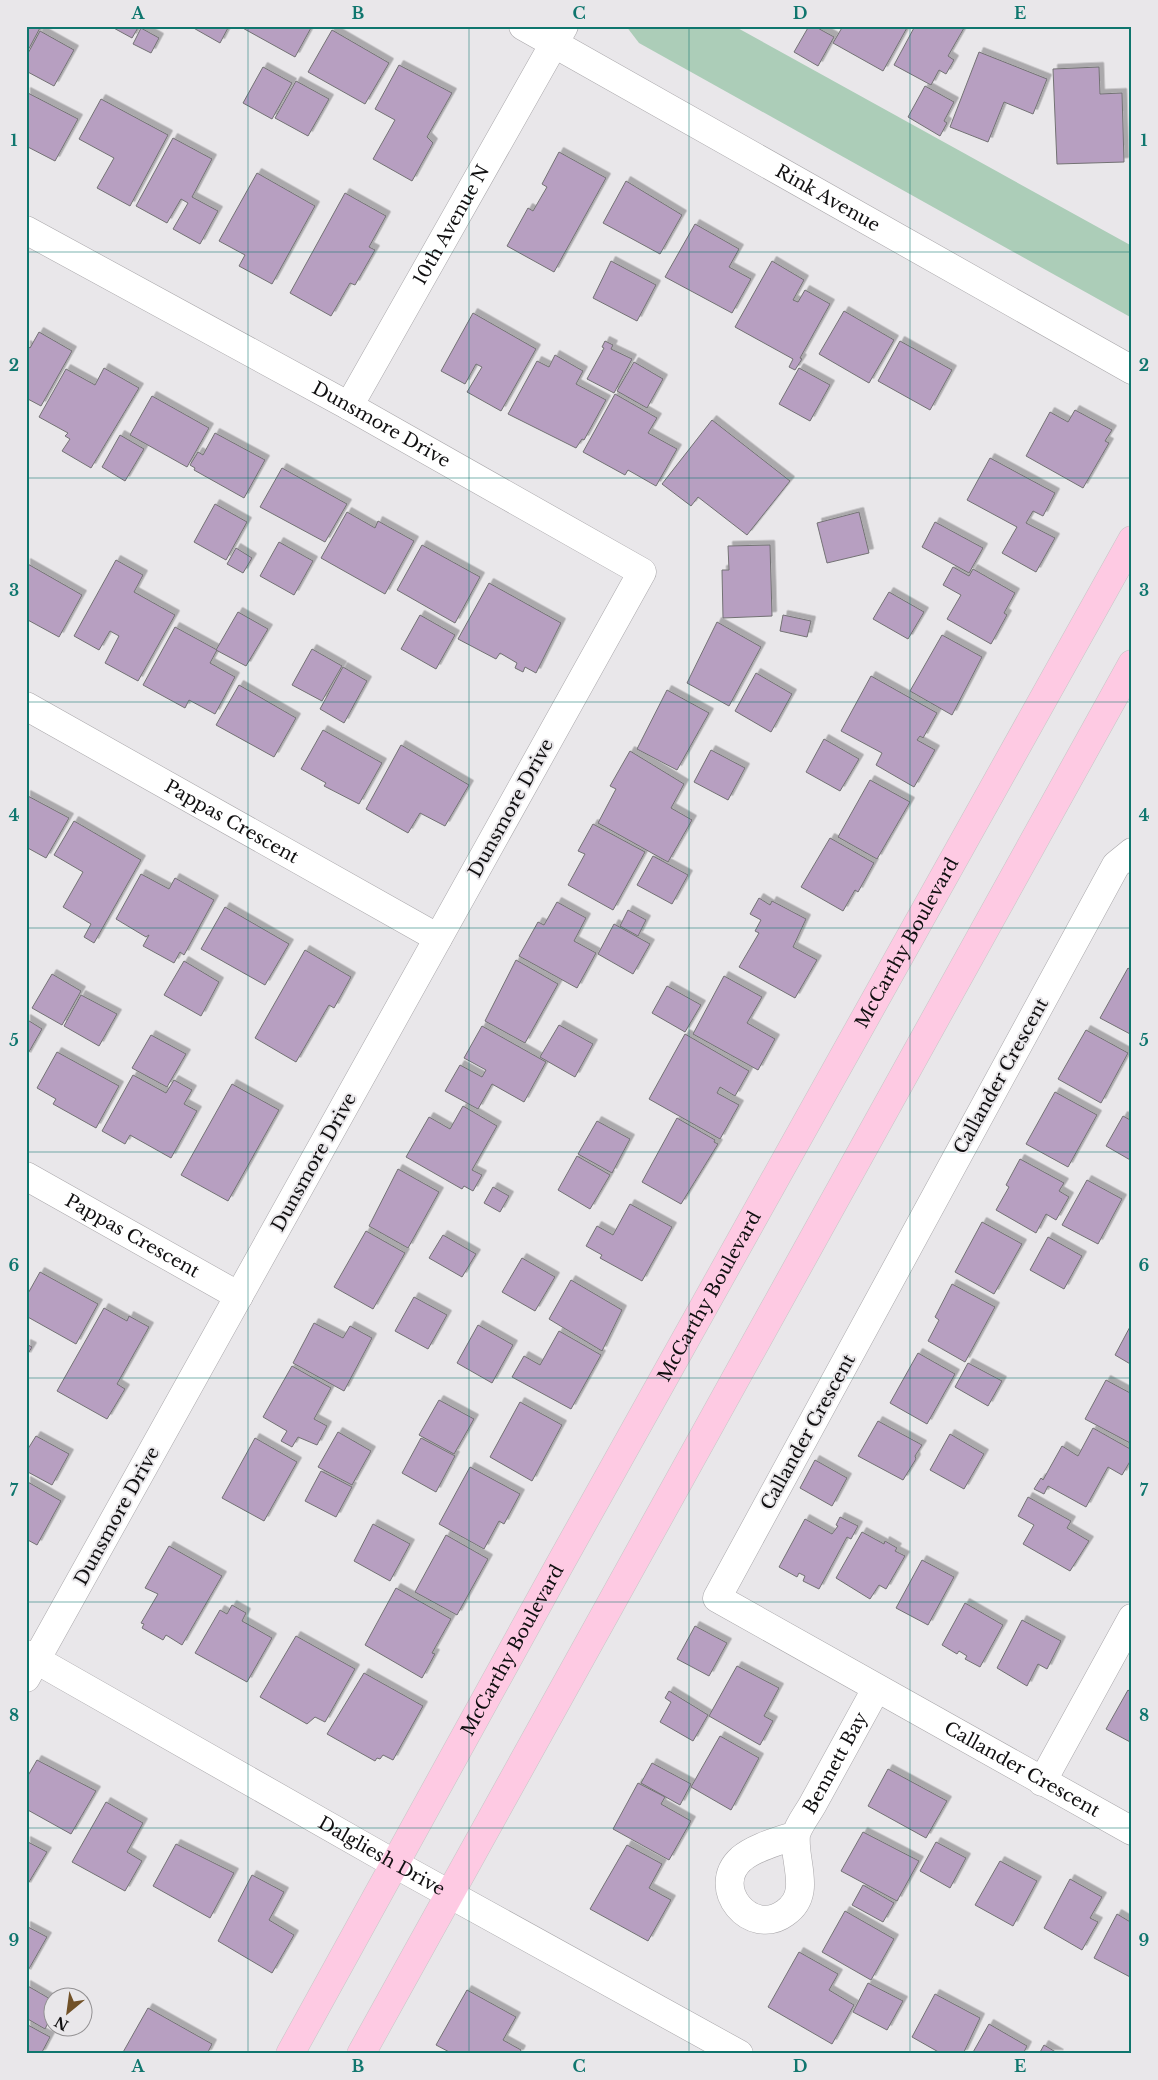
<svg xmlns="http://www.w3.org/2000/svg" width="1158" height="2080" viewBox="0 0 1158 2080" font-family="'Libre Baskerville',serif">
<style>
.green{fill:#accdb8}
.building{fill:#b79fc1;stroke:#737274;filter:url(#shadow)}
.lines{fill:none;stroke-linecap:round;stroke-linejoin:round}
.minor-casing{stroke:#a9a7aa;stroke-width:29}
.major-casing{stroke:#c6c6c6;stroke-width:29}
.minor{stroke:#fff;stroke-width:28}
.major{stroke:#fecae3;stroke-width:28}
.grid{fill:none;stroke:#0f766e;stroke-width:1;stroke-opacity:0.55}
.labels{text-anchor:middle;stroke-width:4;stroke-linejoin:round;paint-order:stroke}
.street-label{font-size:18px;fill:#111011;stroke:#e9e7ea}
.neatline{fill:none;stroke:#0f766e;stroke-width:2}
.grid-label{font-size:16px;text-anchor:middle;font-weight:bold;fill:#0f766e}
</style>
<defs>
<filter id="shadow"><feDropShadow dx="4.5" dy="-4.5" stdDeviation="0" flood-color="#0004"/></filter>
</defs>
<rect width="100%" height="100%" fill="#e9e7ea"/>
<!-- green -->
<polygon class="green" points="626,26 734,26 1132,246 1132,318 639,43"/>
<!-- building -->
<g class="building">
<polygon points="26,26 41,26 26,54"/>
<polygon points="110,26 139,26 132,38"/>
<polygon points="190,26 229,26 220,43"/>
<polygon points="239,26 312,26 295,57"/>
<polygon points="809,26 814,26 834,37 818,66 794,52"/>
<polygon points="843,26 908,26 883,71 833,43"/>
<polygon points="915,26 964,28 948,56 954,60 946,74 939,70 931,85 894,65"/>
<polygon points="141,28 159,38 151,53 133,44"/>
<polygon points="332,30 389,63 365,104 308,72"/>
<polygon points="40,31 74,50 54,86 26,71 26,57"/>
<polygon points="979,52 1047,79 1033,114 1004,102 988,142 950,127"/>
<polygon points="399,65 452,93 427,137 433,143 412,181 373,159 395,120 375,109"/>
<polygon points="263,67 292,83 272,119 243,103"/>
<polygon points="1099,67 1100,94 1122,93 1124,162 1057,164 1053,69"/>
<polygon points="296,81 329,99 308,136 275,118"/>
<polygon points="925,86 954,102 944,121 947,123 940,136 908,117"/>
<polygon points="26,92 78,119 55,161 26,146"/>
<polygon points="101,99 168,135 130,206 97,188 114,158 79,139"/>
<polygon points="173,138 212,159 192,197 218,211 200,244 173,229 188,203 181,199 167,223 136,206"/>
<polygon points="559,152 606,178 554,272 507,246 528,208 533,211 547,187 542,184"/>
<polygon points="257,173 315,206 272,284 239,266 245,255 219,241"/>
<polygon points="626,181 682,215 660,254 603,223"/>
<polygon points="345,193 386,216 369,247 375,250 355,285 350,283 331,316 290,293"/>
<polygon points="695,224 739,249 729,267 751,279 732,313 665,277"/>
<polygon points="611,261 656,285 637,321 593,298"/>
<polygon points="772,261 804,280 793,300 798,302 805,290 830,304 800,358 802,359 795,370 789,367 793,359 735,327"/>
<polygon points="844,311 894,340 869,383 819,354"/>
<polygon points="473,313 536,349 501,411 467,392 482,367 476,364 465,384 441,371"/>
<polygon points="39,332 72,351 41,406 26,398 26,345 30,348"/>
<polygon points="605,341 613,345 611,349 632,359 614,393 587,379 604,348 602,347"/>
<polygon points="900,341 952,370 930,410 878,381"/>
<polygon points="555,355 583,371 576,384 606,400 584,440 582,439 576,448 508,414 537,361 549,367"/>
<polygon points="634,362 663,379 647,408 617,391"/>
<polygon points="104,368 139,388 91,468 62,451 70,439 65,436 68,433 39,417 66,369 95,385"/>
<polygon points="799,368 830,385 810,421 779,404"/>
<polygon points="615,394 657,418 648,433 677,449 656,486 628,470 625,475 583,452"/>
<polygon points="152,396 209,428 187,467 130,435"/>
<polygon points="1075,410 1112,430 1105,441 1109,443 1083,488 1026,456 1050,412 1068,422"/>
<polygon points="712,420 790,481 747,535 698,497 691,506 662,484"/>
<polygon points="215,433 265,460 244,498 194,470 195,468 190,465 198,452 203,455"/>
<polygon points="120,435 144,449 125,481 102,467"/>
<polygon points="990,458 1055,493 1043,516 1033,511 1026,523 1055,538 1036,572 1002,553 1017,527 967,500"/>
<polygon points="282,468 347,504 325,542 260,507"/>
<polygon points="215,504 247,522 226,560 194,542"/>
<polygon points="347,512 375,528 378,521 414,541 385,594 321,558"/>
<polygon points="859,512 869,553 827,563 817,523"/>
<polygon points="935,522 983,548 969,573 922,547"/>
<polygon points="279,542 313,561 294,595 260,576"/>
<polygon points="422,545 480,577 455,623 397,590"/>
<polygon points="770,545 772,616 723,618 722,570 729,570 728,546"/>
<polygon points="236,548 252,558 243,573 227,564"/>
<polygon points="116,560 143,575 134,592 175,615 138,681 105,663 119,636 110,631 99,650 74,636"/>
<polygon points="26,563 82,595 59,637 26,619"/>
<polygon points="953,567 969,576 973,569 1015,593 1004,613 1007,615 991,644 947,619 961,595 943,585"/>
<polygon points="489,583 561,623 536,673 525,667 523,672 515,668 517,663 500,653 496,659 458,639"/>
<polygon points="889,592 924,612 908,639 873,619"/>
<polygon points="238,612 268,629 246,666 216,650"/>
<polygon points="420,615 455,635 436,669 401,649"/>
<polygon points="783,615 811,621 807,637 780,631"/>
<polygon points="717,622 761,647 729,706 687,683"/>
<polygon points="175,627 217,650 210,663 235,677 215,714 189,700 185,708 143,685"/>
<polygon points="942,635 982,657 952,715 910,691"/>
<polygon points="312,649 342,666 322,701 292,685"/>
<polygon points="343,667 367,681 344,723 320,709"/>
<polygon points="756,673 792,694 771,732 735,711"/>
<polygon points="871,676 937,713 923,738 920,736 917,740 935,750 914,787 876,765 882,753 841,731"/>
<polygon points="239,685 296,718 274,757 216,725"/>
<polygon points="667,690 709,713 677,770 637,749"/>
<polygon points="323,730 382,763 359,804 324,786 326,783 301,769"/>
<polygon points="824,739 859,759 840,791 806,772"/>
<polygon points="401,745 469,785 445,826 420,813 408,833 366,809"/>
<polygon points="711,750 745,768 728,800 694,782"/>
<polygon points="630,751 684,784 671,808 692,820 668,862 598,823 616,789 610,786"/>
<polygon points="870,780 910,802 877,859 838,837"/>
<polygon points="26,795 69,818 46,858 26,847"/>
<polygon points="74,821 141,860 94,943 84,937 91,924 63,907 83,872 54,855"/>
<polygon points="593,824 645,852 613,910 568,885 585,854 578,851"/>
<polygon points="830,838 874,863 858,892 855,890 843,911 801,887"/>
<polygon points="653,856 688,875 672,904 637,885"/>
<polygon points="141,874 169,889 175,878 214,900 184,955 180,952 174,963 143,946 149,935 146,937 116,919"/>
<polygon points="759,898 770,905 772,901 806,919 793,947 817,960 795,998 739,967 759,933 755,931 761,920 750,914"/>
<polygon points="557,902 586,918 574,941 596,953 577,988 519,956 538,922 544,925"/>
<polygon points="225,907 289,944 265,985 201,949"/>
<polygon points="628,910 646,920 638,936 620,926"/>
<polygon points="614,924 650,944 633,974 598,954"/>
<polygon points="305,950 351,977 334,1008 329,1005 296,1062 255,1038"/>
<polygon points="516,960 558,984 525,1043 485,1021"/>
<polygon points="184,961 219,982 201,1016 164,995"/>
<polygon points="1128,968 1132,971 1132,1035 1100,1018"/>
<polygon points="52,974 81,991 62,1025 32,1008"/>
<polygon points="724,976 762,997 747,1023 775,1039 758,1070 693,1034"/>
<polygon points="667,986 701,1005 685,1032 652,1013"/>
<polygon points="81,995 117,1014 99,1046 64,1026"/>
<polygon points="26,1019 42,1029 26,1057"/>
<polygon points="559,1025 593,1044 575,1077 540,1057"/>
<polygon points="482,1026 546,1062 524,1102 492,1084 478,1109 445,1091 460,1065 482,1077 486,1070 464,1058"/>
<polygon points="1086,1030 1128,1053 1101,1103 1058,1079"/>
<polygon points="685,1034 749,1071 735,1096 720,1087 717,1093 739,1105 720,1139 649,1099"/>
<polygon points="151,1035 186,1054 167,1087 132,1068"/>
<polygon points="57,1052 119,1086 96,1128 53,1104 56,1099 37,1088"/>
<polygon points="133,1075 166,1093 174,1080 192,1090 184,1104 197,1111 171,1158 130,1135 125,1144 102,1131"/>
<polygon points="232,1084 279,1110 228,1201 181,1175"/>
<polygon points="1055,1092 1097,1115 1068,1167 1026,1144"/>
<polygon points="463,1106 497,1126 472,1170 482,1175 473,1191 464,1186 462,1189 406,1157 429,1117 450,1129"/>
<polygon points="1123,1116 1132,1121 1132,1161 1106,1146"/>
<polygon points="677,1118 715,1140 714,1142 718,1144 681,1204 642,1182"/>
<polygon points="597,1121 630,1139 612,1173 578,1154"/>
<polygon points="577,1156 610,1175 590,1209 558,1190"/>
<polygon points="1020,1159 1064,1183 1059,1191 1069,1197 1056,1220 1046,1214 1036,1233 996,1210 1009,1187 1006,1185"/>
<polygon points="398,1169 439,1192 408,1248 369,1226"/>
<polygon points="1087,1180 1122,1199 1098,1244 1062,1225"/>
<polygon points="493,1187 509,1196 500,1212 484,1203"/>
<polygon points="630,1204 672,1227 642,1281 600,1258 602,1255 586,1246 597,1226 613,1235"/>
<polygon points="982,1222 1022,1244 994,1294 955,1272"/>
<polygon points="366,1231 405,1253 373,1309 334,1287"/>
<polygon points="443,1235 476,1254 462,1277 429,1258"/>
<polygon points="1048,1237 1082,1256 1064,1289 1030,1270"/>
<polygon points="522,1258 555,1277 535,1311 502,1292"/>
<polygon points="40,1272 98,1304 76,1344 26,1316 26,1297"/>
<polygon points="571,1280 622,1310 602,1351 549,1319"/>
<polygon points="952,1284 995,1307 965,1362 928,1341 939,1320 935,1317"/>
<polygon points="414,1297 447,1315 428,1349 395,1331"/>
<polygon points="104,1308 127,1321 129,1316 149,1327 117,1384 125,1389 107,1419 57,1391"/>
<polygon points="314,1323 343,1338 350,1326 372,1338 344,1391 293,1363"/>
<polygon points="1132,1323 1132,1365 1115,1355"/>
<polygon points="478,1325 513,1345 492,1383 457,1363"/>
<polygon points="559,1331 601,1355 571,1409 512,1377 524,1356 540,1365"/>
<polygon points="26,1344 32,1347 26,1357"/>
<polygon points="918,1353 955,1374 927,1424 890,1403"/>
<polygon points="968,1363 1002,1381 988,1406 955,1387"/>
<polygon points="292,1366 331,1388 314,1419 327,1426 317,1445 298,1437 292,1447 281,1441 287,1431 263,1417"/>
<polygon points="1106,1380 1132,1394 1132,1444 1085,1419"/>
<polygon points="439,1400 474,1419 454,1454 419,1435"/>
<polygon points="520,1402 562,1425 532,1481 490,1457"/>
<polygon points="878,1421 922,1445 915,1456 916,1459 903,1480 858,1456"/>
<polygon points="1093,1428 1132,1450 1132,1458 1122,1475 1108,1467 1086,1507 1048,1486 1044,1494 1034,1489 1041,1478 1043,1480 1062,1446 1078,1456"/>
<polygon points="338,1432 371,1451 352,1485 318,1467"/>
<polygon points="950,1434 984,1454 964,1489 930,1470"/>
<polygon points="36,1436 69,1454 52,1485 26,1471 26,1452"/>
<polygon points="255,1438 297,1462 264,1521 222,1498"/>
<polygon points="421,1438 455,1456 436,1492 402,1473"/>
<polygon points="815,1460 847,1478 832,1506 800,1488"/>
<polygon points="470,1467 520,1494 504,1524 499,1521 484,1549 439,1524"/>
<polygon points="321,1471 352,1487 336,1517 305,1501"/>
<polygon points="26,1481 61,1501 37,1545 26,1539"/>
<polygon points="1028,1497 1071,1521 1067,1528 1089,1541 1070,1571 1023,1544 1034,1525 1018,1516"/>
<polygon points="840,1517 858,1526 851,1539 847,1537 819,1589 803,1581 805,1576 799,1573 797,1577 779,1567 805,1519 832,1534 838,1526 836,1525"/>
<polygon points="373,1524 410,1544 390,1581 354,1561"/>
<polygon points="862,1532 884,1544 885,1541 897,1548 895,1551 905,1556 886,1589 879,1585 870,1599 836,1578"/>
<polygon points="446,1535 488,1559 457,1615 415,1592"/>
<polygon points="169,1546 222,1576 182,1645 166,1635 163,1640 142,1628 144,1624 141,1623 158,1594 145,1588"/>
<polygon points="922,1560 954,1577 928,1625 896,1608"/>
<polygon points="396,1588 451,1619 432,1653 435,1654 422,1678 365,1645"/>
<polygon points="965,1603 1003,1625 980,1667 965,1659 967,1656 959,1651 957,1654 942,1645"/>
<polygon points="232,1605 246,1613 242,1621 272,1638 247,1682 195,1653 220,1610 227,1614"/>
<polygon points="1022,1620 1061,1641 1047,1669 1038,1664 1027,1686 997,1668"/>
<polygon points="695,1626 727,1643 709,1676 677,1659"/>
<polygon points="296,1636 355,1669 325,1722 315,1717 307,1724 260,1697"/>
<polygon points="737,1666 779,1688 764,1716 773,1721 760,1745 709,1716"/>
<polygon points="364,1673 423,1706 393,1760 383,1755 380,1759 377,1758 375,1761 327,1734"/>
<polygon points="1128,1690 1132,1693 1132,1743 1106,1729"/>
<polygon points="669,1691 708,1715 693,1741 660,1722 671,1702 665,1698"/>
<polygon points="720,1736 759,1758 731,1810 691,1787"/>
<polygon points="37,1760 96,1791 71,1834 26,1809 26,1779"/>
<polygon points="652,1763 691,1784 680,1805 641,1783"/>
<polygon points="888,1769 947,1801 926,1838 868,1806"/>
<polygon points="638,1783 665,1797 661,1804 691,1821 669,1860 613,1829"/>
<polygon points="106,1802 143,1823 127,1852 142,1861 125,1891 72,1862"/>
<polygon points="863,1832 919,1861 897,1901 841,1871"/>
<polygon points="26,1841 47,1852 26,1887"/>
<polygon points="936,1842 966,1858 950,1888 920,1871"/>
<polygon points="176,1844 234,1873 210,1918 153,1886"/>
<polygon points="627,1845 662,1864 649,1888 671,1900 648,1941 590,1909"/>
<polygon points="1000,1861 1037,1881 1013,1926 975,1905"/>
<polygon points="252,1875 284,1892 269,1920 294,1935 272,1973 218,1941"/>
<polygon points="1070,1879 1102,1897 1090,1918 1098,1922 1082,1950 1044,1928"/>
<polygon points="863,1885 894,1903 883,1922 852,1905"/>
<polygon points="845,1911 894,1939 871,1980 822,1952"/>
<polygon points="1117,1914 1132,1923 1130,1927 1132,1978 1094,1958"/>
<polygon points="26,1926 47,1937 26,1974"/>
<polygon points="799,1952 838,1974 829,1990 854,2005 832,2044 768,2007"/>
<polygon points="868,1983 903,2001 887,2030 853,2012"/>
<polygon points="26,1985 52,2000 52,2015 45,2029 26,2018"/>
<polygon points="467,1990 516,2017 503,2040 521,2050 519,2054 453,2054 436,2045"/>
<polygon points="935,1994 980,2018 963,2054 942,2054 912,2037"/>
<polygon points="148,2008 212,2044 207,2054 122,2054"/>
<polygon points="26,2024 50,2037 41,2054 26,2054"/>
<polygon points="989,2024 1027,2046 1023,2054 972,2054"/>
<polygon points="1044,2045 1059,2054 1039,2054"/>
</g>
<g class="lines">
<!-- minor casing -->
<g class="minor-casing">
<g id="minor">
<path id="s1" d="M523,26L1132,370"/>
<path id="s2" d="M26,230L349,406L642,572L26,1678"/>
<path id="s3" d="M349,406L564,26"/>
<path id="s4" d="M26,706L438,938"/>
<path id="s5" d="M1132,852L1116,865L717,1598L1132,1831"/>
<path id="s6" d="M26,1176L239,1296"/>
<path id="s7" d="M26,1654L395,1864L739,2054"/>
<polyline points="1042,1782 1132,1618"/>
<path id="s8" d="M796,1835C779,1841 755,1847 741,1859C709,1888 751,1938 785,1913C813,1894 793,1862 796,1835C798,1825 809,1812 814,1802C835,1764 855,1727 876,1689"/>
</g>
</g>
<!-- major casing -->
<g class="major-casing">
<g id="major">
<path id="s9" d="M290,2054L560,1564L1132,540"/>
<polyline points="361,2054 1132,664"/>
</g>
</g>
<!-- minor -->
<use href="#minor" class="minor"/>
<!-- major -->
<use href="#major" class="major"/>
</g>
<!-- grid -->
<path class="grid" d="M248,26V2054M469,26V2054M689,26V2054M910,26V2054M26,252H1132M26,478H1132M26,702H1132M26,928H1132M26,1152H1132M26,1378H1132M26,1602H1132M26,1828H1132"/>
<g class="labels">
<!-- street labels -->
<g class="street-label">
<text dy="6" stroke="none"><textPath href="#s1" startOffset="350">Rink Avenue</textPath></text>
<text dy="6" stroke="none"><textPath href="#s3" startOffset="208">10th Avenue N</textPath></text>
<text dy="6" stroke="none"><textPath href="#s2" startOffset="405">Dunsmore Drive</textPath></text>
<text transform="translate(511 808) rotate(-61)" y="6">Dunsmore Drive</text>
<text dy="6" stroke="none"><textPath href="#s4" startOffset="236">Pappas Crescent</textPath></text>
<text dy="6" stroke="none"><textPath href="#s9" startOffset="1271">McCarthy Boulevard</textPath></text>
<text transform="translate(1001 1076) rotate(-61)" y="6">Callander Crescent</text>
<text transform="translate(314 1162) rotate(-61)" y="6">Dunsmore Drive</text>
<text dy="6" stroke="none"><textPath href="#s6" startOffset="122">Pappas Crescent</textPath></text>
<text dy="6" stroke="none"><textPath href="#s9" startOffset="866">McCarthy Boulevard</textPath></text>
<text transform="translate(808 1432) rotate(-61)" y="6">Callander Crescent</text>
<text transform="translate(117 1516) rotate(-61)" y="6">Dunsmore Drive</text>
<text dy="6" stroke="none"><textPath href="#s9" startOffset="461">McCarthy Boulevard</textPath></text>
<text dy="6" stroke="none"><textPath href="#s8" startOffset="331">Bennett Bay</textPath></text>
<text dy="6" stroke="none"><textPath href="#s5" startOffset="1205">Callander Crescent</textPath></text>
<text dy="6" stroke="none"><textPath href="#s7" startOffset="409">Dalgliesh Drive</textPath></text>
</g>
</g>
<!-- border -->
<rect width="1158" height="2080" fill="none" stroke="#e9e7ea" stroke-width="55"/>
<!-- north arrow -->
<g transform="translate(68 2012) rotate(209)"><circle r="24" fill="#e9e7ea" stroke="#939193"/>
<path d="M0-4L9 19L0 12L-9 19Z" fill="#715127"/>
<text y="-8" font-size="14" font-weight="bold" text-anchor="middle" fill="#111011">N</text>
</g>
<rect x="28" y="28" width="1102" height="2024" class="neatline"/>
<g class="grid-label">
<text x="138" y="19">A</text>
<text x="358" y="19">B</text>
<text x="579" y="19">C</text>
<text x="800" y="19">D</text>
<text x="1020" y="19">E</text>
<text x="14" y="146">1</text>
<text x="1144" y="146">1</text>
<text x="14" y="371">2</text>
<text x="1144" y="371">2</text>
<text x="14" y="596">3</text>
<text x="1144" y="596">3</text>
<text x="14" y="821">4</text>
<text x="1144" y="821">4</text>
<text x="14" y="1046">5</text>
<text x="1144" y="1046">5</text>
<text x="14" y="1271">6</text>
<text x="1144" y="1271">6</text>
<text x="14" y="1496">7</text>
<text x="1144" y="1496">7</text>
<text x="14" y="1721">8</text>
<text x="1144" y="1721">8</text>
<text x="14" y="1946">9</text>
<text x="1144" y="1946">9</text>
<text x="138" y="2072">A</text>
<text x="358" y="2072">B</text>
<text x="579" y="2072">C</text>
<text x="800" y="2072">D</text>
<text x="1020" y="2072">E</text>
</g>
</svg>
